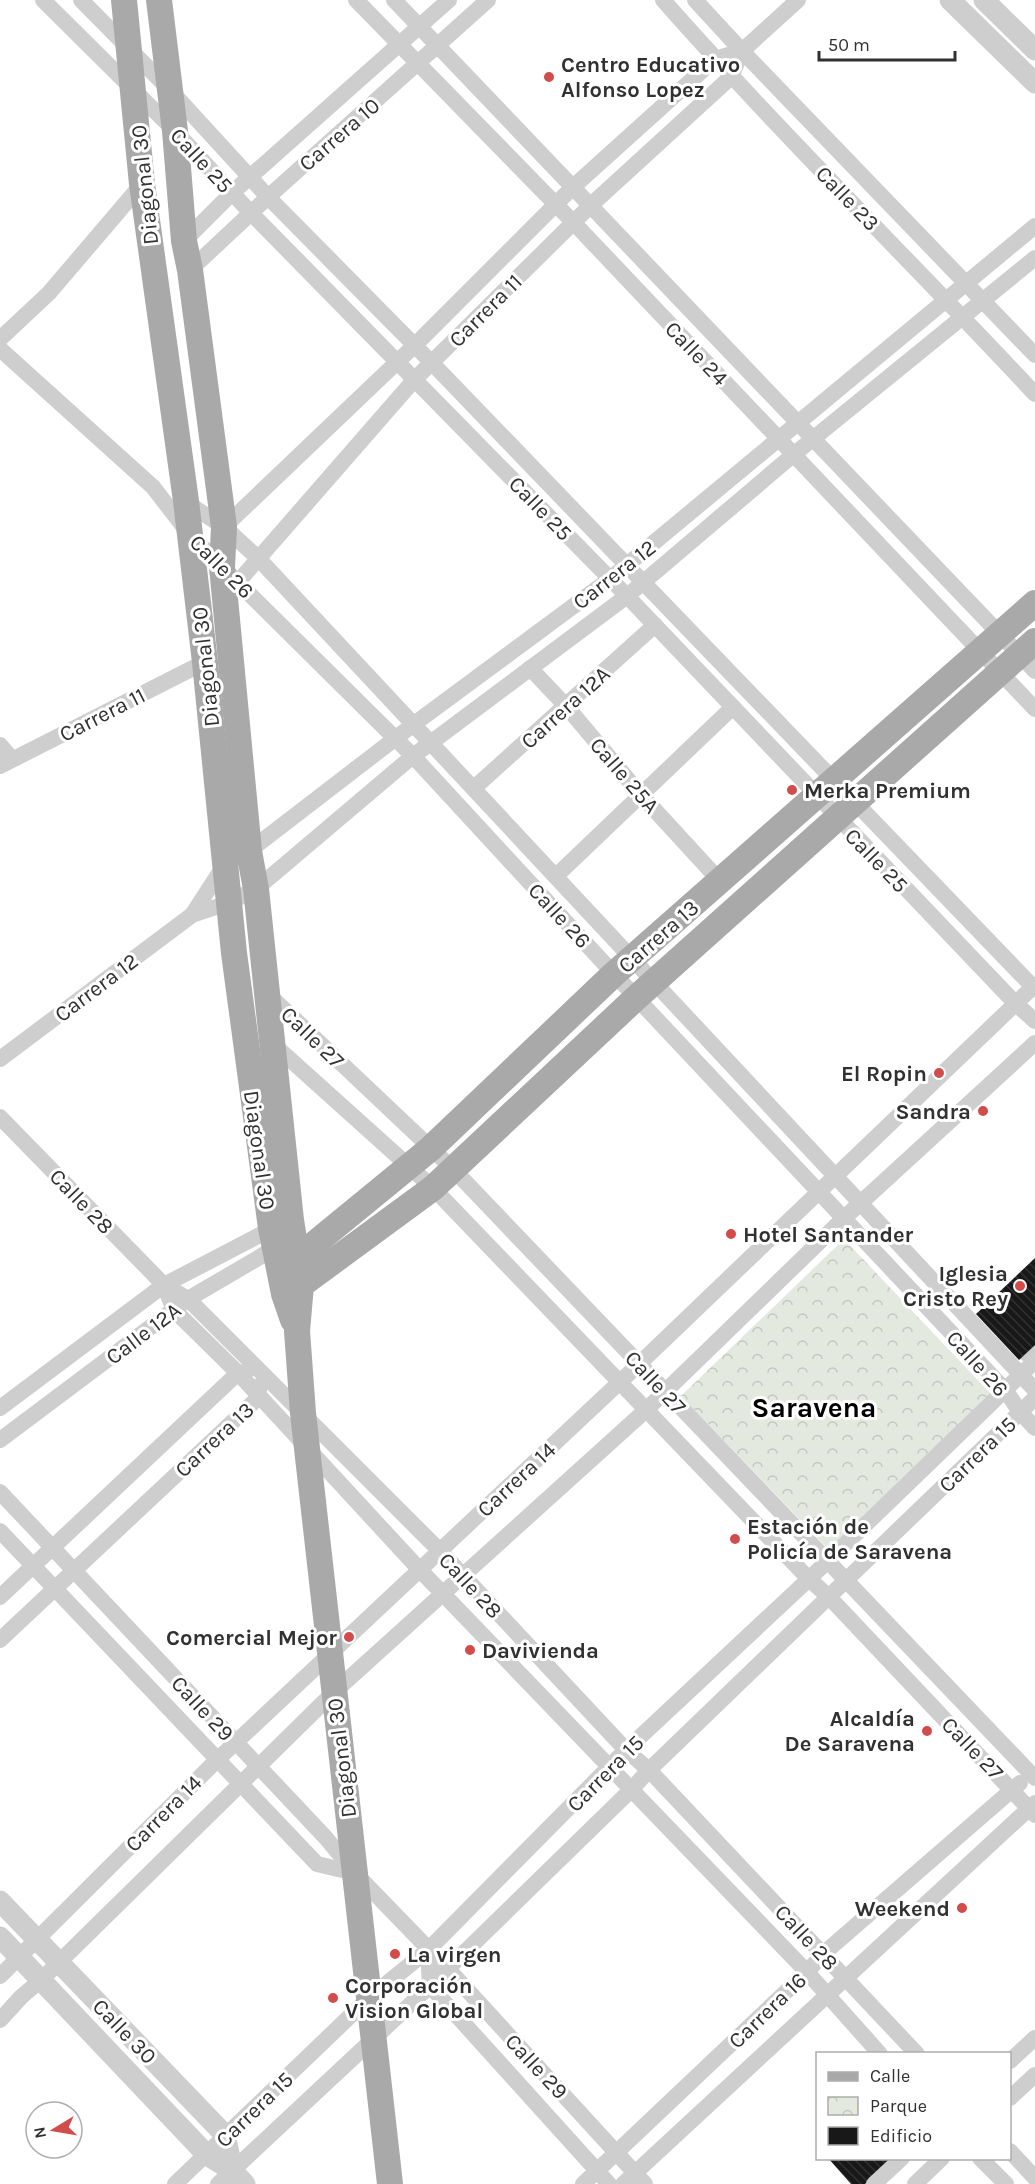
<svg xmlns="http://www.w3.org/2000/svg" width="1035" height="2184" viewBox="0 0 1035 2184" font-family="Karla,sans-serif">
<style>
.park{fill:url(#park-crowns)}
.shadow{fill:#0003}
.building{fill:url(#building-back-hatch)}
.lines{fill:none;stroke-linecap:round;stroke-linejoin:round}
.minor{stroke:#cecece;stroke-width:16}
.tertiary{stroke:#cecece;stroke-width:21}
.primary{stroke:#a9a9a9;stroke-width:26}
.poi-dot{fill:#d04d4c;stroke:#fff;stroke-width:2}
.labels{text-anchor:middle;stroke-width:6;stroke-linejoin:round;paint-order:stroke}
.poi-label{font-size:22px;font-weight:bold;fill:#313131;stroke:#fff;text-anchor:start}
.street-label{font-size:22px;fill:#313131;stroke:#fff}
.district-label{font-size:28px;font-weight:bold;fill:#000;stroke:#fff}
</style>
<defs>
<pattern id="park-crowns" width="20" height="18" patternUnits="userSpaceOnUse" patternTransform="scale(1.5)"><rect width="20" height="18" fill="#e3e9df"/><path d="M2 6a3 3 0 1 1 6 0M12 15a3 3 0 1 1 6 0" fill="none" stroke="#c3c8c0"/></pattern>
<pattern id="building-back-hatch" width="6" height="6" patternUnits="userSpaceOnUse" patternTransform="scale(1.5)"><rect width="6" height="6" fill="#181818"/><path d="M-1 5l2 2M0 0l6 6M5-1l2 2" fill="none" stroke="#313131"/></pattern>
</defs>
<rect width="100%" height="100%" fill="#fff"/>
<!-- park -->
<polygon class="park" points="844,1239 992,1395 830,1551 681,1396"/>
<!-- shadow -->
<polygon class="shadow" points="1035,1260 1035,1363 1032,1366 1020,1359"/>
<!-- building -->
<g class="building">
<polygon points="1035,1258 1035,1345 1019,1360 976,1314"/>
<polygon points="828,2158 894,2158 865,2184 851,2184"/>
</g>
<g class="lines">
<!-- minor -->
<g class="minor">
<polyline points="43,0 175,131 251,213 627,596 1016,1004 1035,1021"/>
<polyline points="81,0 170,90 268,197 432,363 1035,989"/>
<polyline points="356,0 573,222 1035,709"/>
<polyline points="394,0 1035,671"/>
<path d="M663,0C782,135 912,262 1035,394"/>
<polyline points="695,0 742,51 1035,355"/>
<polyline points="184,241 233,192 449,0"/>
<polyline points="190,270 268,197 488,0"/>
<polyline points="0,339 49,293 142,184"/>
<polyline points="0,349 153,487 190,535 413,756 614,974 1006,1391 1020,1412 1035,1428"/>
<polyline points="181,499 224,527 258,558 1035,1390"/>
<polyline points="224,527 415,345 573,187 715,59 742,51"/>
<polyline points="238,582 415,379 591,205 731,77 742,51 798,0"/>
<polyline points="530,668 566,706 641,795 720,881"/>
<polyline points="0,745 12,759"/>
<polyline points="0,766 205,662"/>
<polyline points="474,788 655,625"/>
<polyline points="556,876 733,707"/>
<polyline points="192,915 225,864 249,851 414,724 610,579 1035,226"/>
<polyline points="268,994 453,1169 1035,1778"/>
<polyline points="274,1045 433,1188 809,1579 829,1597 1035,1815"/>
<polyline points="0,1059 192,915 228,903 256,889 413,756 627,596 793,455 1035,258"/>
<polyline points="0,1117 164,1285 188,1299 440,1551 626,1750 649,1770 917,2054"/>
<polyline points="164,1285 174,1310 238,1373 420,1570 807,1972 880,2054"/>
<polyline points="0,1408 164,1285 279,1225"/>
<polyline points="0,1440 188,1299 282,1244"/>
<polyline points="0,1492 326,1838 355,1873 448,1969 645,2184"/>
<polyline points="0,1531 317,1864 355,1873"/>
<polyline points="0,1597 238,1373 246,1372"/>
<polyline points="0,1640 259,1397 259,1386"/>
<polyline points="428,1950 430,1986 609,2184"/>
<polyline points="0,1976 218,1759 639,1364 1035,985"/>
<polyline points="0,2020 21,1997 41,1980 334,1692 646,1410 843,1219 1035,1043"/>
<polyline points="1010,2061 1035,2038"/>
<polyline points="1010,2098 1035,2075"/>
<polyline points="1010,2151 1035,2178"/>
<polyline points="980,2158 1006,2184"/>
<polyline points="175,2184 369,1998 428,1950 626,1750 809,1579 1035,1361"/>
<polyline points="218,2184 430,1986 631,1790 649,1770 1035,1398"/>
<polyline points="583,2184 807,1972 823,1954 1020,1783"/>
<polyline points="623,2184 1035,1803"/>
<polyline points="874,2184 902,2158"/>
<polyline points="915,2184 942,2158"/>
</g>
<!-- tertiary -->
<g class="tertiary">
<polyline points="950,0 1035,83"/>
<polyline points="984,0 1035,50"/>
<polyline points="0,1901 225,2135 233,2171"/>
<polyline points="0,1937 207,2155 233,2171 245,2184"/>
</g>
<!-- primary -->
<g class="primary">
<polyline points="124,0 142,184 186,501 205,662 234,953 271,1228 284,1294 293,1320"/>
<polyline points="159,0 175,131 184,241 190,270 224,527 222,567 249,851 256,889 291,1220 301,1285 297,1331 303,1413 390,2184"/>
<polyline points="285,1266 297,1258 430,1149 614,974 1035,603"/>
<polyline points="290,1291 301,1285 433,1188 637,997 1035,641"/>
</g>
</g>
<!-- markers -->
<g class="poi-dot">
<circle cx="549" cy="77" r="6"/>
<circle cx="792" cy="790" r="6"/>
<circle cx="939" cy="1073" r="6"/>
<circle cx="983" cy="1111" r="6"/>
<circle cx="731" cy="1234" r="6"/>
<circle cx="1020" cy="1286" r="6"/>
<circle cx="735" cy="1539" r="6"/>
<circle cx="349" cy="1637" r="6"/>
<circle cx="470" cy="1650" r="6"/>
<circle cx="927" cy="1731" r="6"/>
<circle cx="962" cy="1908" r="6"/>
<circle cx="395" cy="1954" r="6"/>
<circle cx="333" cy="1998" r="6"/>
</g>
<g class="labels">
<!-- poi labels -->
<g class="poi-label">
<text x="561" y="72">Centro Educativo<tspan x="561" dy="25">Alfonso Lopez</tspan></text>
<text x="804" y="798">Merka Premium</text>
<text x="927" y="1081" text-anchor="end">El Ropin</text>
<text x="971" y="1119" text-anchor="end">Sandra</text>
<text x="743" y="1242">Hotel Santander</text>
<text x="1008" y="1281" text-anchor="end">Iglesia<tspan x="1008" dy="25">Cristo Rey</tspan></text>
<text x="747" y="1534">Estación de<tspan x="747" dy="25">Policía de Saravena</tspan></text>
<text x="337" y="1645" text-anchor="end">Comercial Mejor</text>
<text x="482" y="1658">Davivienda</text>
<text x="915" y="1726" text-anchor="end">Alcaldía<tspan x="915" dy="25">De Saravena</tspan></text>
<text x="950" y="1916" text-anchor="end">Weekend</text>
<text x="407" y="1962">La virgen</text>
<text x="345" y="1993">Corporación<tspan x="345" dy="25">Vision Global</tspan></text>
</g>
<!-- street labels -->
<g class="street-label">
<text transform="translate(339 134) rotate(-41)" y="8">Carrera 10</text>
<text transform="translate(202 160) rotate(47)" y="8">Calle 25</text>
<text transform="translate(144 185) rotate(-96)" y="8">Diagonal 30</text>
<text transform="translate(848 198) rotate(46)" y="8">Calle 23</text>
<text transform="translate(485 310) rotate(-45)" y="8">Carrera 11</text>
<text transform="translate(697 353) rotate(46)" y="8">Calle 24</text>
<text transform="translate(541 508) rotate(46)" y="8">Calle 25</text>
<text transform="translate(222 566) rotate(45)" y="8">Calle 26</text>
<text transform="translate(614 574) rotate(-38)" y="8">Carrera 12</text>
<text transform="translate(205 667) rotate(-96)" y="8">Diagonal 30</text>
<text transform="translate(565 707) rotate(-42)" y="8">Carrera 12A</text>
<text transform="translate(102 714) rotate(-27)" y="8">Carrera 11</text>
<text transform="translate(625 775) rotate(49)" y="8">Calle 25A</text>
<text transform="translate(877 860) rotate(46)" y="8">Calle 25</text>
<text transform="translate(560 915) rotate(47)" y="8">Calle 26</text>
<text transform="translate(658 936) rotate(-41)" y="8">Carrera 13</text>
<text transform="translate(96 987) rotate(-37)" y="8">Carrera 12</text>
<text transform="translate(313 1037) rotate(44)" y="8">Calle 27</text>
<text transform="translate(260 1150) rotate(82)" y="8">Diagonal 30</text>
<text transform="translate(82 1201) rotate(46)" y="8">Calle 28</text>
<text transform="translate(143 1333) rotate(-37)" y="8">Calle 12A</text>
<text transform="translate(978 1363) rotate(48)" y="8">Calle 26</text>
<text transform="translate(656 1382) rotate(47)" y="8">Calle 27</text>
<text transform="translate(214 1439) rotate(-43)" y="8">Carrera 13</text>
<text transform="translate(977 1454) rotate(-44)" y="8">Carrera 15</text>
<text transform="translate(516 1479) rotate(-43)" y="8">Carrera 14</text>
<text transform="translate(471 1585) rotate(47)" y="8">Calle 28</text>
<text transform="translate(203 1708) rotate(47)" y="8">Calle 29</text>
<text transform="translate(973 1748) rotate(46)" y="8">Calle 27</text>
<text transform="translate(341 1758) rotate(-97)" y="8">Diagonal 30</text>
<text transform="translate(605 1773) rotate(-45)" y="8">Carrera 15</text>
<text transform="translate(163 1813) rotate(-45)" y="8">Carrera 14</text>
<text transform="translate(807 1937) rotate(47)" y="8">Calle 28</text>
<text transform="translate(767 2010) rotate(-44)" y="8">Carrera 16</text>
<text transform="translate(125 2031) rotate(46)" y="8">Calle 30</text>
<text transform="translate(537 2066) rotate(47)" y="8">Calle 29</text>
<text transform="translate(254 2109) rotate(-44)" y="8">Carrera 15</text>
</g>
<!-- district labels -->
<g class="district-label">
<text x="814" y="1417">Saravena</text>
</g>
</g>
<!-- legend -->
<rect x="816" y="2052" width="195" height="108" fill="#ffffff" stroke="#adadad" stroke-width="1.5"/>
<rect x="828" y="2072" width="30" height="9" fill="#a9a9a9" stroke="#adadad" stroke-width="1.5"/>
<text x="870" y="2082" font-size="18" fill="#313131">Calle</text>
<rect x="828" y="2097" width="30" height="18" fill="url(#park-crowns)" stroke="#adadad" stroke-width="1.5"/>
<text x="870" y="2112" font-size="18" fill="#313131">Parque</text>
<rect x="828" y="2127" width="30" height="18" fill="#181818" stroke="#adadad" stroke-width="1.5"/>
<text x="870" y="2142" font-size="18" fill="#313131">Edificio</text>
<!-- north arrow -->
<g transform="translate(54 2130) rotate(259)"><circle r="28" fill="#ffffff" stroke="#adadad" stroke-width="1.5"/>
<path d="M0-4.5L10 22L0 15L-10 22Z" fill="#d04d4c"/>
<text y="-9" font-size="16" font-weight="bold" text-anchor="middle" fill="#313131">N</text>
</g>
<!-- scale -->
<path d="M819 51v9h136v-9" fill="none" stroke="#313131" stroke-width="3"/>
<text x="828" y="51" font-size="18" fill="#313131" stroke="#ffffff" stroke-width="4.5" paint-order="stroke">50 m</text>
</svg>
